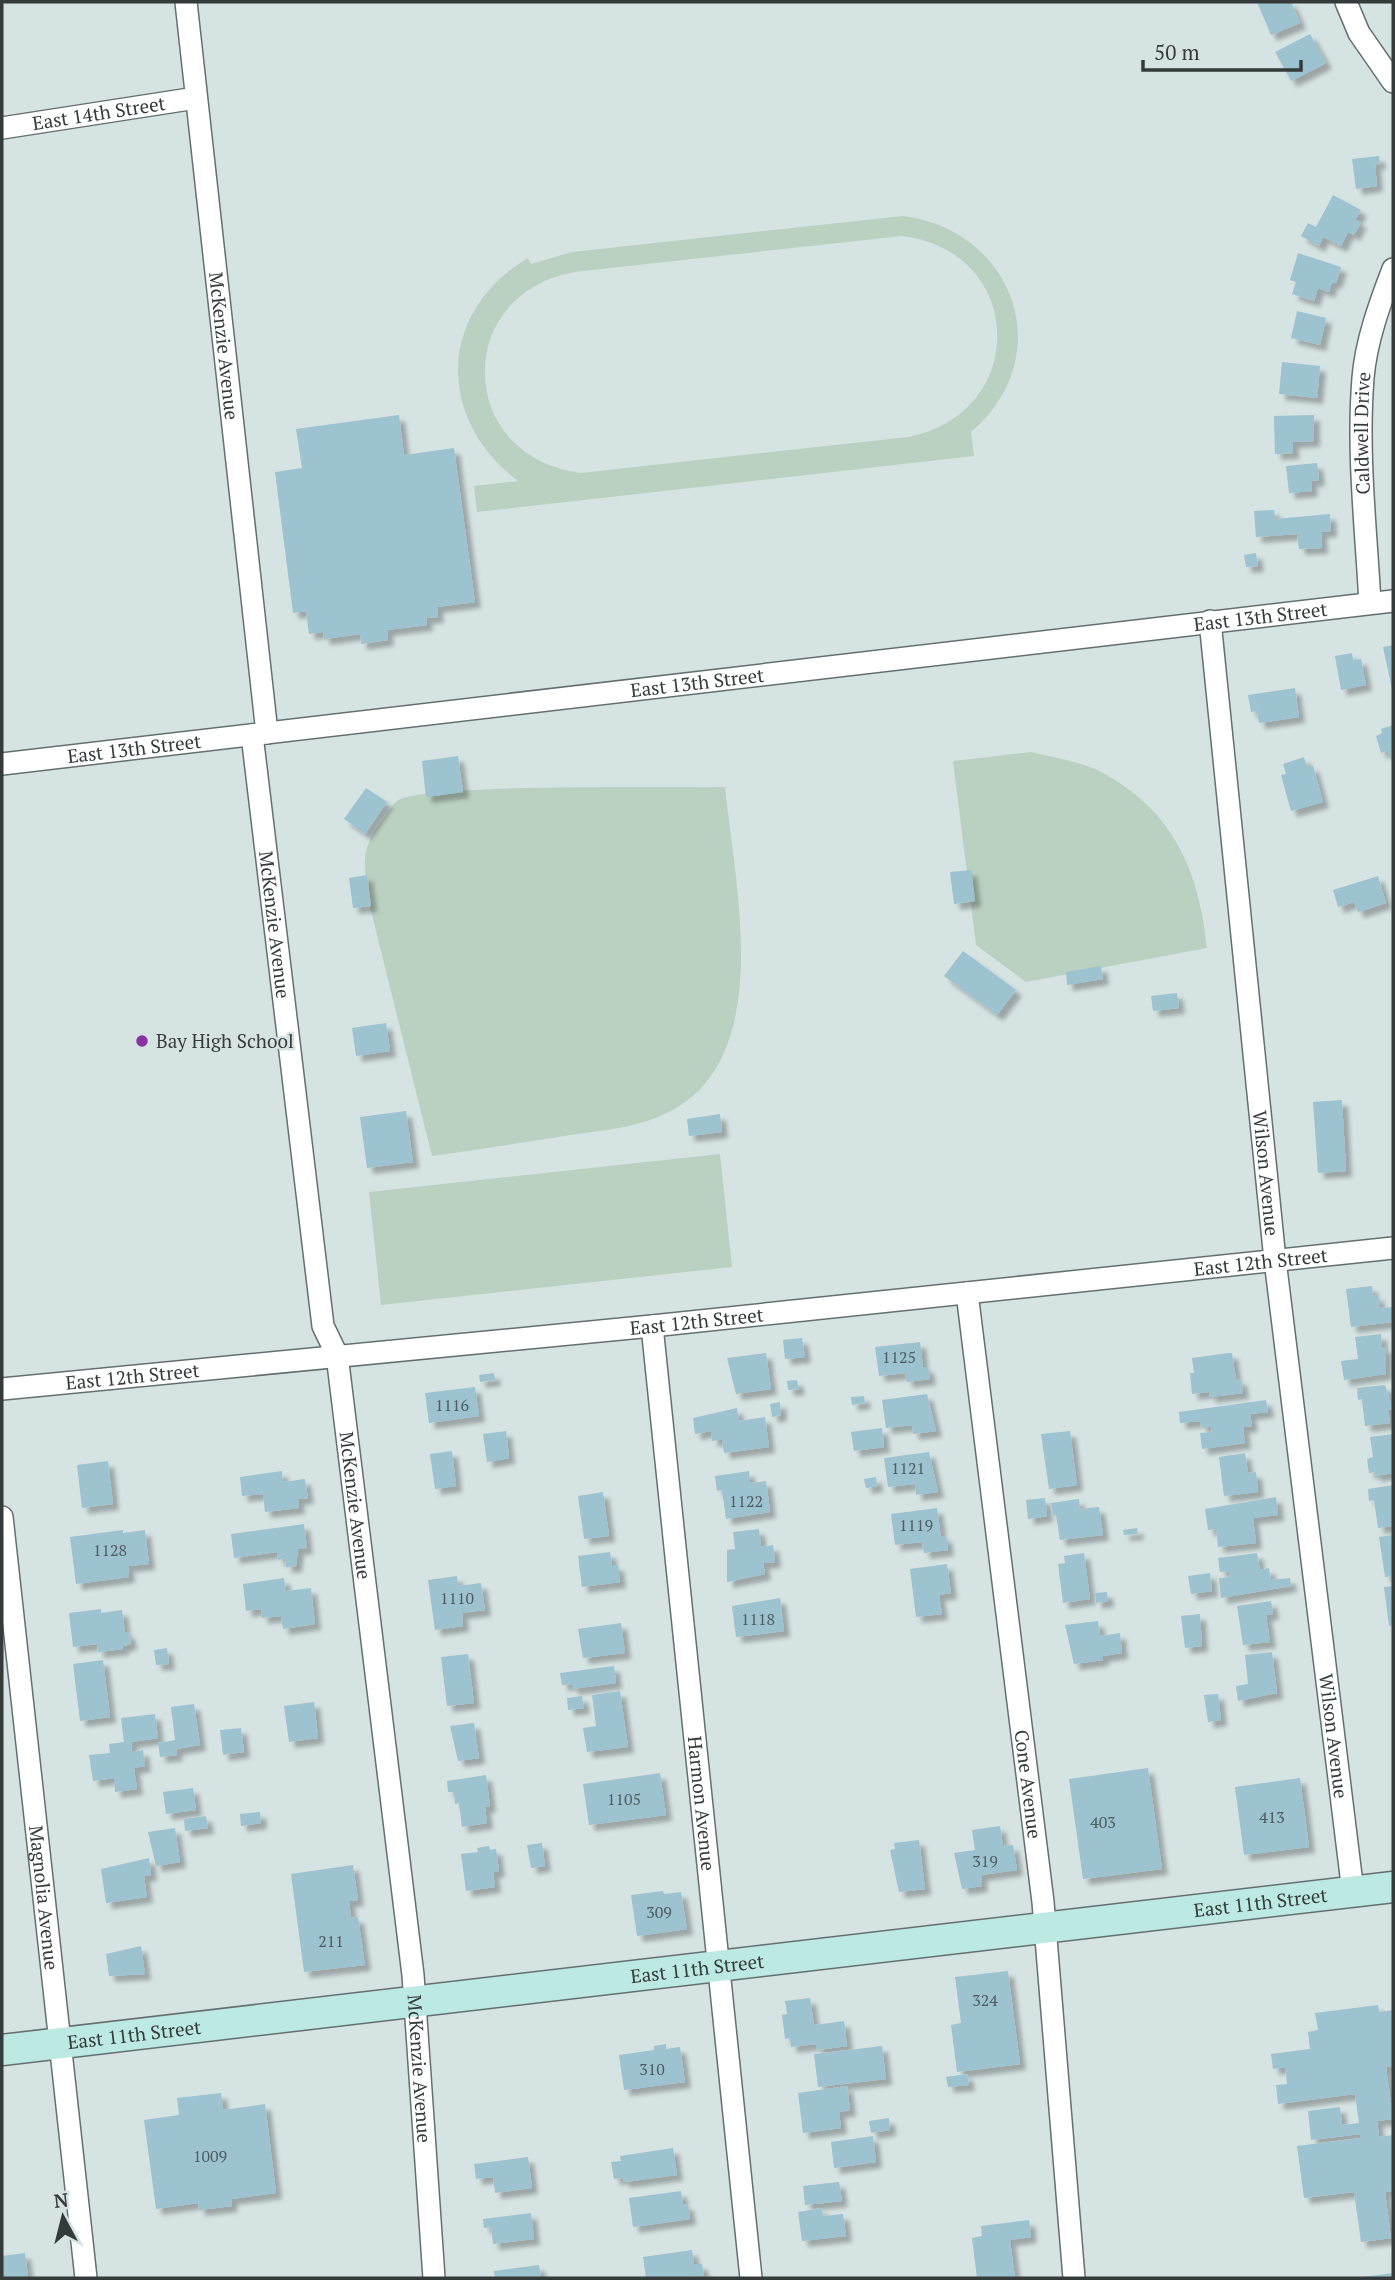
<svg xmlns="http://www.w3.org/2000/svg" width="1395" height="2280" viewBox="0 0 1395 2280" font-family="'PT Serif',serif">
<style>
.green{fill:#bad0c0;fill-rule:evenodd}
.building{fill:#9dc2d0;filter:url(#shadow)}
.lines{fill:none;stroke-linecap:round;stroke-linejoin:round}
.minor-casing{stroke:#646f70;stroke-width:24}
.secondary-casing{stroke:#646f70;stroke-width:33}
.minor{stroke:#fff;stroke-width:21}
.secondary{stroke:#bce9e1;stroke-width:30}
.poi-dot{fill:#8733a2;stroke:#d6e3e3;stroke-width:2.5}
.labels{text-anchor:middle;stroke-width:5;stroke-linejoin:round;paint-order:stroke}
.number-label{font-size:16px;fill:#4f5c60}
.street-label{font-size:19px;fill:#353a3a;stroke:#d6e3e3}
.poi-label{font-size:19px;fill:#353a3a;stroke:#d6e3e3;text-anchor:start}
</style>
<defs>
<filter id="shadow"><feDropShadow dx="6" dy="6" stdDeviation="2" flood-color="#0004"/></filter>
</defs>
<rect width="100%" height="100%" fill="#d6e3e3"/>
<!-- green -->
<g class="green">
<path d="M903,216C1014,230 1060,356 971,432L974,456L477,512L474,486L518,481C436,419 437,312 528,258L531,264L572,252ZM902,236C1026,251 1030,413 908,437L581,473C457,458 451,295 574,272Z"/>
<path d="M1031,752C1054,758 1081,761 1103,773C1174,812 1199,871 1207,948L1026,982L976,945L953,761Z"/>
<path d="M725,787C735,887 779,1069 658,1117C629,1129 595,1131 564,1136C520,1143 476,1150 432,1156L370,907C365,867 357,852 384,818C388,813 392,805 397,801C419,783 679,788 725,787Z"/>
<polygon points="720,1154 732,1267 381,1305 369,1192"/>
</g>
<!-- building -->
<g class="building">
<polygon points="1257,2 1291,2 1300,23 1271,35"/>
<polygon points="1310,34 1326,63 1291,81 1275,52"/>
<polygon points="1379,156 1380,163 1375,164 1377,186 1356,189 1352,159"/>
<polygon points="1333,195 1361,210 1355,220 1361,222 1354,235 1348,232 1341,246 1323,237 1319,246 1301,236 1308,223 1316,227"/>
<polygon points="1298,253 1341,267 1336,283 1332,282 1329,292 1318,288 1314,301 1292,294 1296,282 1290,280"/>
<polygon points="1297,311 1326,318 1320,345 1291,338"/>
<polygon points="1282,362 1320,366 1317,398 1279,394"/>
<polygon points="399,415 404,455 454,448 475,602 437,607 438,617 426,618 427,625 387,630 388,640 361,644 360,634 324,639 323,632 309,634 306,611 293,613 275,472 302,468 296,429"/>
<polygon points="1314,415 1314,441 1293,442 1293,453 1275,454 1274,416"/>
<polygon points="1317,463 1319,480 1311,481 1312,491 1289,493 1286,466"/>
<polygon points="1274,510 1275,519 1330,514 1331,531 1321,532 1322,548 1299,549 1297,534 1256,537 1254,511"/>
<polygon points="1256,553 1258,566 1246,567 1244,555"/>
<polygon points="1393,645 1393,689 1392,689 1383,647"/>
<polygon points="1352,653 1353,660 1361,659 1366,685 1341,690 1335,656"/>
<polygon points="1295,688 1299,717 1259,723 1257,711 1251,712 1248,695"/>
<polygon points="1393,725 1393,766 1388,750 1381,753 1376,736 1382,733 1381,729"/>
<polygon points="458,756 463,792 426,797 422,761"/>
<polygon points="1304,757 1307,767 1313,766 1323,802 1291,811 1281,775 1286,774 1283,764"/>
<polygon points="366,788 387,802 365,834 344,819"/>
<polygon points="971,870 975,901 954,904 950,872"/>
<polygon points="367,875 371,906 353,908 349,878"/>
<polygon points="1378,876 1386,903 1358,912 1354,902 1338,907 1333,890"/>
<polygon points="963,951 1016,990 997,1015 944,976"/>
<polygon points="1101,966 1103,979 1067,985 1066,972"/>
<polygon points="1177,993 1179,1008 1153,1011 1151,996"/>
<polygon points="386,1023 390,1051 356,1056 352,1028"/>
<polygon points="1342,1100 1346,1171 1318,1173 1313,1102"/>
<polygon points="406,1111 413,1162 367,1168 360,1117"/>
<polygon points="720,1114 722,1132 689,1136 687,1119"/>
<polygon points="1372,1286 1373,1296 1378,1295 1380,1308 1393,1307 1393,1322 1351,1327 1346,1289"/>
<polygon points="1381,1334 1382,1347 1386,1347 1386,1374 1344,1380 1341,1361 1358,1359 1355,1337"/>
<polygon points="802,1338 805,1357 785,1359 783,1340"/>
<polygon points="920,1342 923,1367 928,1367 930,1379 907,1382 905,1373 879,1376 875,1347"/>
<polygon points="766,1353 771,1389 736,1394 727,1358"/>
<polygon points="1229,1353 1232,1353 1236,1380 1241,1379 1243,1393 1210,1397 1209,1392 1192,1394 1190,1373 1194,1373 1192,1358"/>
<polygon points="494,1373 495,1380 480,1382 479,1375"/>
<polygon points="797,1380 799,1389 788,1390 787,1381"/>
<polygon points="1385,1385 1393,1409 1388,1410 1390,1423 1365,1426 1362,1399 1358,1400 1357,1388"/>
<polygon points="475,1387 479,1416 429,1423 425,1393"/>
<polygon points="927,1394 936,1431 913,1434 912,1425 886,1428 882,1400"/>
<polygon points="864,1396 865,1403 852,1405 851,1397"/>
<polygon points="1266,1400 1268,1412 1250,1414 1252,1426 1243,1427 1245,1443 1202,1449 1200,1433 1212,1432 1211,1426 1201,1427 1200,1421 1180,1423 1179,1412"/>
<polygon points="780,1402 781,1415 772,1417 770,1404"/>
<polygon points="737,1408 739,1421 765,1417 769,1447 724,1453 722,1439 712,1441 711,1431 695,1434 693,1418"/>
<polygon points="882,1428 884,1447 854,1451 851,1432"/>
<polygon points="506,1431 509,1458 487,1462 483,1434"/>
<polygon points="1070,1431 1077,1485 1049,1489 1041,1434"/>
<polygon points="1393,1434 1393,1473 1375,1476 1375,1472 1369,1473 1367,1459 1373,1457 1370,1437"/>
<polygon points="452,1451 456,1486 435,1489 430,1454"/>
<polygon points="929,1452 938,1492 916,1495 915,1484 888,1487 884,1458"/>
<polygon points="1245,1453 1248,1473 1256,1472 1258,1492 1224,1496 1219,1457"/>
<polygon points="108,1461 113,1504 82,1508 77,1465"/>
<polygon points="282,1471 283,1482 305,1479 308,1498 298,1499 299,1508 265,1512 263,1494 242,1496 240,1477"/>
<polygon points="749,1471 750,1483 766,1481 770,1512 726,1519 722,1490 717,1491 715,1476"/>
<polygon points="876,1477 877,1486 866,1488 864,1479"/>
<polygon points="1393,1485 1393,1526 1378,1528 1374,1500 1369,1501 1368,1489"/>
<polygon points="603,1492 609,1536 584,1539 578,1496"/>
<polygon points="1276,1497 1278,1515 1253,1518 1256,1543 1218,1547 1216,1529 1208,1530 1205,1509"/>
<polygon points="1045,1498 1047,1516 1028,1519 1026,1500"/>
<polygon points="1079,1499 1080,1509 1099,1507 1103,1535 1060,1540 1056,1515 1053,1516 1051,1503"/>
<polygon points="937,1508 941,1537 946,1536 948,1550 924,1553 922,1542 895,1545 891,1514"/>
<polygon points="304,1524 307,1548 298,1549 296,1566 286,1567 285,1558 278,1560 277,1552 234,1558 231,1534"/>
<polygon points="1137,1528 1138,1534 1124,1535 1123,1530"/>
<polygon points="759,1529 761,1547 773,1545 775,1562 763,1563 765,1574 727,1582 727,1550 735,1549 733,1532"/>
<polygon points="123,1530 123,1533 145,1530 149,1564 128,1566 129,1577 76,1584 70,1537"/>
<polygon points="1393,1535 1393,1576 1385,1577 1379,1537"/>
<polygon points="610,1552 612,1565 618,1565 620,1582 582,1587 578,1556"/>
<polygon points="1084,1553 1090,1599 1063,1603 1058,1564 1065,1563 1064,1556"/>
<polygon points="1257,1553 1260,1570 1269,1568 1271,1580 1290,1578 1291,1586 1221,1598 1219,1578 1230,1577 1229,1571 1220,1572 1218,1558"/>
<polygon points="947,1564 951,1593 939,1595 942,1614 916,1617 910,1569"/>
<polygon points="1210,1573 1212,1591 1191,1594 1188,1576"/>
<polygon points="457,1576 458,1586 481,1583 485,1610 462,1613 463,1626 435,1630 428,1580"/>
<polygon points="284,1578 286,1591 311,1588 315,1624 283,1629 281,1616 262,1618 261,1609 246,1611 243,1584"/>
<polygon points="1393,1586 1393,1625 1389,1626 1384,1587"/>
<polygon points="1107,1592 1108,1601 1096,1603 1095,1593"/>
<polygon points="780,1598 784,1631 736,1637 732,1606"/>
<polygon points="1271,1601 1273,1614 1266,1615 1270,1642 1243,1645 1237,1606"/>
<polygon points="101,1609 101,1613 122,1610 125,1633 129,1632 131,1644 123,1646 123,1649 98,1652 97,1644 73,1647 69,1613"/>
<polygon points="1200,1614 1202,1646 1185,1648 1181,1616"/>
<polygon points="1098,1621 1100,1636 1120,1633 1122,1653 1103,1656 1103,1660 1074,1664 1065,1625"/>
<polygon points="621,1623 625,1653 583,1658 578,1629"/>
<polygon points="167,1648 169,1664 156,1665 154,1650"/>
<polygon points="1272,1652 1277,1693 1238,1701 1236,1686 1248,1684 1245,1655"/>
<polygon points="468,1654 474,1703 447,1706 441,1657"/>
<polygon points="103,1660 110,1717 80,1721 73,1664"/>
<polygon points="614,1666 616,1683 572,1689 572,1684 562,1685 560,1673"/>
<polygon points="620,1691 628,1747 587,1752 583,1728 596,1726 592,1695"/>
<polygon points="1218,1694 1221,1720 1208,1722 1204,1695"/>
<polygon points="582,1696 584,1708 568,1710 567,1698"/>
<polygon points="314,1702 318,1738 289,1742 284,1706"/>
<polygon points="194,1704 200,1745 176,1749 177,1755 160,1757 158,1743 175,1740 171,1707"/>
<polygon points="155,1714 158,1738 131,1742 132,1752 143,1750 145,1766 134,1768 137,1789 115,1792 114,1778 93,1781 89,1755 110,1753 109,1744 124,1742 121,1718"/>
<polygon points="474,1723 479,1758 458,1761 450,1726"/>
<polygon points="241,1728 244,1752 223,1755 220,1730"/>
<polygon points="1148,1768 1162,1869 1083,1879 1069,1779"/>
<polygon points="660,1773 666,1815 589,1825 583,1784"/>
<polygon points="486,1775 490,1806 485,1807 487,1823 462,1827 459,1803 455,1804 454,1792 448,1792 447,1781"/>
<polygon points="1300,1778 1309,1847 1244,1855 1235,1787"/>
<polygon points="193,1788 196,1810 166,1814 163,1792"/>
<polygon points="260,1812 261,1823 241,1826 240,1814"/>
<polygon points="206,1816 208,1828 185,1831 184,1819"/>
<polygon points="1000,1826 1003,1846 1013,1845 1017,1870 981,1875 982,1886 962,1889 954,1853 975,1850 972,1830"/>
<polygon points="175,1828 180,1862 156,1866 148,1832"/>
<polygon points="919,1840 925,1889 899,1892 890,1850 895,1849 894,1843"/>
<polygon points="542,1843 545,1866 531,1868 527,1845"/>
<polygon points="489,1846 490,1850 496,1849 499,1871 493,1872 495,1887 466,1891 461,1854 478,1852 477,1848"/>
<polygon points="149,1858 151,1875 144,1876 147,1897 106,1903 101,1869"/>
<polygon points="353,1865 358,1900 349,1901 351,1918 358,1917 365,1965 304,1972 291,1874"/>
<polygon points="663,1891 664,1894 681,1892 687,1929 637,1936 631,1895"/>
<polygon points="141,1946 145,1974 109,1976 106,1954"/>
<polygon points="1008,1971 1020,2064 957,2072 951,2025 961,2023 955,1977"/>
<polygon points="810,1998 814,2025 844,2021 847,2046 817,2050 816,2044 791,2047 790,2038 785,2039 782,2015 787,2014 785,2001"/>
<polygon points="1378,2005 1379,2012 1393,2010 1393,2066 1386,2067 1393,2119 1377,2121 1379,2137 1393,2135 1393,2191 1385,2192 1391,2238 1361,2242 1354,2192 1304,2198 1297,2146 1361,2138 1360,2134 1311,2140 1308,2111 1340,2107 1342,2125 1359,2123 1355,2094 1278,2104 1276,2085 1287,2084 1285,2067 1273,2069 1271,2054 1310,2049 1308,2032 1318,2030 1315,2013"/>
<polygon points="666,2044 666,2049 680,2047 685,2082 624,2090 619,2055 654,2050 654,2046"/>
<polygon points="882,2046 886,2079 818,2087 814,2054"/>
<polygon points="967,2074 969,2085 948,2087 946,2077"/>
<polygon points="847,2086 850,2110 839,2112 841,2128 803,2133 798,2093"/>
<polygon points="221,2093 223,2110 265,2104 276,2193 231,2199 232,2206 199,2210 198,2203 156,2209 144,2120 179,2115 177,2098"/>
<polygon points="889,2118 890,2130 871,2133 869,2121"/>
<polygon points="873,2136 876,2162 834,2168 831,2142"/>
<polygon points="673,2148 677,2175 624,2182 623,2178 614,2179 611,2162 621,2161 620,2156"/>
<polygon points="528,2157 532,2188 495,2193 493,2177 476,2179 474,2164"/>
<polygon points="839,2182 842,2201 805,2205 803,2186"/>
<polygon points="681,2191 683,2205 688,2204 690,2219 633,2227 629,2198"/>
<polygon points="822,2208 823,2216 843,2214 846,2236 802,2241 798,2212"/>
<polygon points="531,2213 534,2239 493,2244 491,2227 484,2228 483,2219"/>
<polygon points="1029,2220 1031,2237 1010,2240 1015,2278 977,2278 972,2238 982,2236 981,2226"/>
<polygon points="692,2250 694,2264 702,2264 704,2276 646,2278 643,2257"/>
<polygon points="25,2253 28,2278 2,2278 2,2256"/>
<polygon points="539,2265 541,2278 495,2278 494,2271"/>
<polygon points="1393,2273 1393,2278 1362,2278 1362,2277"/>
</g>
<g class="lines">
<!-- minor casing -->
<g class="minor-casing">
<g id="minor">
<path id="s1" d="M186,2L267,733"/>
<polyline points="1346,2 1359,33 1393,82"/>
<path id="s2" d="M2,128L196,98"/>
<path id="s3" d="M1370,603C1366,529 1357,453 1363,378C1366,341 1380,303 1393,269"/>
<path id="s4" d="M1210,621L1275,1260L1353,1892"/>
<path id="s5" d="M252,735L323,1326L337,1355L413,1975L434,2278"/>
<path id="s6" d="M2,764L1393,601"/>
<path id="s7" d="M967,1293L1043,1902L1074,2278"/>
<path id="s8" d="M652,1326L751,2278"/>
<path id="s9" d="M2,1389L652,1326L1393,1248"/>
<path id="s10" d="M2,1517L86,2278"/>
</g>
</g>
<!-- secondary casing -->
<g class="secondary-casing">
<g id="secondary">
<path id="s11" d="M2,2050L1393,1887"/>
</g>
</g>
<!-- minor -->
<use href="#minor" class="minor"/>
<!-- secondary -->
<use href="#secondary" class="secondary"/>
</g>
<!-- markers -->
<circle class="poi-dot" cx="142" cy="1041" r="7"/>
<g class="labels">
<!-- number labels -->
<g class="number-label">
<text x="899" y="1363">1125</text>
<text x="452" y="1411">1116</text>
<text x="908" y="1474">1121</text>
<text x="746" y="1507">1122</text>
<text x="916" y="1531">1119</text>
<text x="110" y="1556">1128</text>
<text x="457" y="1604">1110</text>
<text x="758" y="1625">1118</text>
<text x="624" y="1805">1105</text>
<text x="1272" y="1823">413</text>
<text x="1103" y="1828">403</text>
<text x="985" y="1867">319</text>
<text x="659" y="1918">309</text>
<text x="331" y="1947">211</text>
<text x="985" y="2006">324</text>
<text x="652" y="2075">310</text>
<text x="210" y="2162">1009</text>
</g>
<!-- street labels -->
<g class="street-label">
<text dy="7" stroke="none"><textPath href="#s2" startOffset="98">East 14th Street</textPath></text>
<text dy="7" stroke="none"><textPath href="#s1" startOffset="346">McKenzie Avenue</textPath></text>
<text dy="7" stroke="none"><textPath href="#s3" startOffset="170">Caldwell Drive</textPath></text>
<text dy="7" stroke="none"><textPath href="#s6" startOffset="1267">East 13th Street</textPath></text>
<text dy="7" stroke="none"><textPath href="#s6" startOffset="700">East 13th Street</textPath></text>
<text dy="7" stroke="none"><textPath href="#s6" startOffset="133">East 13th Street</textPath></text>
<text dy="7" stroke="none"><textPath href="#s5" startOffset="191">McKenzie Avenue</textPath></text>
<text dy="7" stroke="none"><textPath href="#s4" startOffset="555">Wilson Avenue</textPath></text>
<text dy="7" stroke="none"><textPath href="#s9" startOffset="1265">East 12th Street</textPath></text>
<text dy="7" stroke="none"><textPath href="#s9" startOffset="698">East 12th Street</textPath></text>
<text dy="7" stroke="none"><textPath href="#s9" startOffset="131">East 12th Street</textPath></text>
<text dy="7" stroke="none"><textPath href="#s5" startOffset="779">McKenzie Avenue</textPath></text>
<text dy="7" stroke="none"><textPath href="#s4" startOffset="1122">Wilson Avenue</textPath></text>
<text dy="7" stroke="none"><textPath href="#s7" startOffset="495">Cone Avenue</textPath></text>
<text dy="7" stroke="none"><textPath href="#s8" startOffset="480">Harmon Avenue</textPath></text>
<text dy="7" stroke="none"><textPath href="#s10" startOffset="383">Magnolia Avenue</textPath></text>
<text dy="7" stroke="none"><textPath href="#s11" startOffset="1267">East 11th Street</textPath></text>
<text dy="7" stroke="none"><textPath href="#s11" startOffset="700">East 11th Street</textPath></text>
<text dy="7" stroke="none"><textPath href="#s11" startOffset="133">East 11th Street</textPath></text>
<text dy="7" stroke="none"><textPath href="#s5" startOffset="1346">McKenzie Avenue</textPath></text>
</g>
<!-- poi labels -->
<g class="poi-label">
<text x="156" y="1048">Bay High School</text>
</g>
</g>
<!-- border -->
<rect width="1395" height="2280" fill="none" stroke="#353a3a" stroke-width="7"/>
<!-- north arrow -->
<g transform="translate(63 2217) rotate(353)" stroke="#d6e3e3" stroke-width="5" paint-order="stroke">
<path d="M0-5L12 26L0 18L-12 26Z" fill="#353a3a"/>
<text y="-10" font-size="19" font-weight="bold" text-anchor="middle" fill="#353a3a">N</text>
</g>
<!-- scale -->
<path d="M1143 60v10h158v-10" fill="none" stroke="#353a3a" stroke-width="3.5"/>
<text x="1154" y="60" font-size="21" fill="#353a3a" stroke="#d6e3e3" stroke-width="5" paint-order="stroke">50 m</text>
</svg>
